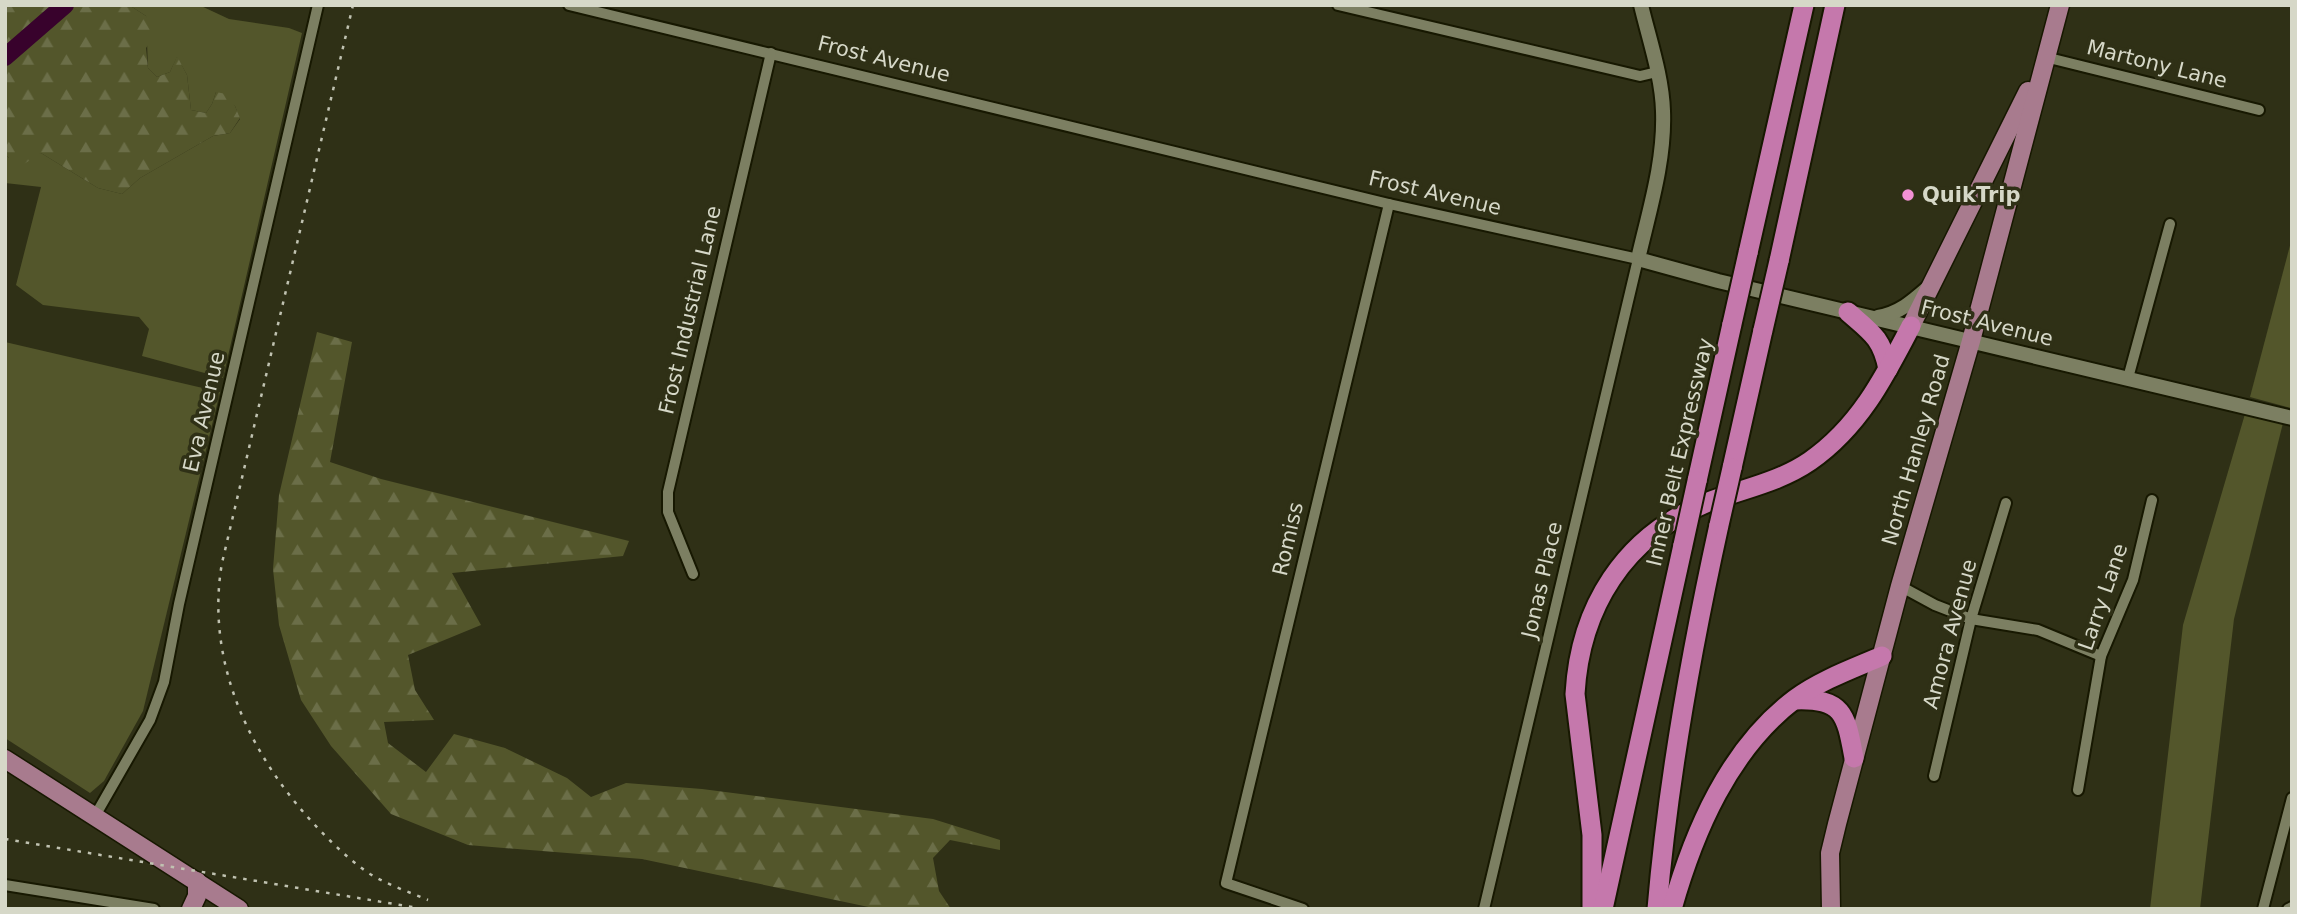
<svg xmlns="http://www.w3.org/2000/svg" width="2297" height="914" viewBox="0 0 2297 914" font-family="'DejaVu Sans',sans-serif">
<style>
.grass{fill:#53562b}
.forest{fill:url(#forest-firs)}
.lines{fill:none;stroke-linecap:round;stroke-linejoin:round}
.river{stroke:#38022c;stroke-width:18}
.minor-casing{stroke:#171801;stroke-width:14}
.tertiary-casing{stroke:#171801;stroke-width:18}
.primary-casing{stroke:#171801;stroke-width:21}
.motorway-casing{stroke:#171801;stroke-width:23}
.minor{stroke:#7c7f62;stroke-width:10}
.tertiary{stroke:#7c7f62;stroke-width:14}
.primary{stroke:#a87b8e;stroke-width:18}
.motorway{stroke:#c578ac;stroke-width:19}
.rail{stroke:#c0c2b1;stroke-width:2.5;stroke-dasharray:3.5 7;stroke-linecap:butt}
.motorway-bridge-casing{stroke:#171801;stroke-width:23;stroke-linecap:butt}
.motorway-bridge{stroke:#c578ac;stroke-width:19}
.poi-dot{fill:#f391d5;stroke:#2f3016;stroke-width:2.5}
.labels{text-anchor:middle;stroke-width:7;stroke-linejoin:round;paint-order:stroke}
.street-label{font-size:21px;fill:#d6d8c8;stroke:#2f3016}
.poi-label{font-size:21px;font-weight:bold;fill:#d6d8c8;stroke:#2f3016;text-anchor:start}
</style>
<defs>
<pattern id="forest-firs" width="22" height="20" patternUnits="userSpaceOnUse" patternTransform="scale(1.75)"><rect width="22" height="20" fill="#53562b"/><path d="M5 1l3.5 6h-7zM16 11l3.5 6h-7z" fill="#6b6e48"/></pattern>
</defs>
<rect width="100%" height="100%" fill="#2f3016"/>
<!-- grass -->
<g class="grass">
<polygon points="129,5 199,5 229,19 289,28 302,33 223,378 142,356 149,329 139,317 43,305 16,285 41,187 5,183 5,154 9,158 41,153 98,188 122,194 140,178 213,136 230,133 240,119 235,106 216,92 212,104 206,113 191,110 187,75 177,57 170,72 157,77 148,68 146,16"/>
<polygon points="2292,238 2292,405 2291,408 2250,397"/>
<polygon points="5,342 220,392 143,711 104,781 90,793 5,738"/>
<polygon points="2245,414 2283,423 2234,619 2200,909 2150,909 2183,625"/>
</g>
<!-- forest -->
<g class="forest">
<polygon points="5,5 57,5 5,50"/>
<polygon points="76,5 129,5 146,16 154,36 146,48 148,68 157,77 170,72 177,56 187,75 191,110 206,113 212,104 216,92 226,94 235,106 240,118 230,133 213,136 140,178 122,194 98,188 41,153 24,164 9,158 5,154 5,66"/>
<polygon points="317,332 352,342 330,462 381,479 629,541 623,556 452,573 481,625 408,655 415,690 434,720 384,722 388,743 426,772 454,734 505,748 567,778 591,797 626,783 702,789 933,819 1000,840 1000,850 950,840 933,858 939,891 951,909 878,909 642,859 468,845 391,814 331,746 301,700 279,625 273,569 279,495"/>
</g>
<g class="lines">
<!-- river -->
<polyline class="river" points="5,57 65,5"/>
<!-- minor casing -->
<g class="minor-casing">
<g id="minor">
<polyline points="569,5 1389,204 1638,259 1484,909"/>
<polyline points="1338,5 1640,76 1657,72"/>
<polyline points="2045,57 2259,110"/>
<polyline points="2128,378 2170,224"/>
<polyline points="693,574 668,512 668,492 771,53"/>
<polyline points="1900,586 1935,605 1971,619 2038,630 2101,656"/>
<polyline points="1934,776 1971,619 2006,503"/>
<polyline points="2078,790 2101,656 2133,580 2152,500"/>
<polyline points="95,816 150,720 164,682 179,604 318,5"/>
<polyline points="5,885 154,909"/>
<polyline points="1303,909 1226,883 1389,204"/>
<polyline points="2263,909 2292,798"/>
<polyline points="2288,909 2292,907"/>
</g>
</g>
<!-- tertiary casing -->
<g class="tertiary-casing">
<g id="tertiary">
<path d="M1641,5C1649,39 1662,76 1663,111C1665,161 1649,211 1638,259L1718,281L2292,418"/>
<path d="M1878,317C1900,313 1913,301 1929,287"/>
</g>
</g>
<!-- primary casing -->
<g class="primary-casing">
<g id="primary">
<polyline points="1911,326 2028,91"/>
<polyline points="5,759 239,909"/>
<polyline points="191,909 197,896 197,881"/>
<polyline points="1831,909 1830,853 1837,824 1900,586 1971,341 2060,5"/>
</g>
</g>
<!-- motorway casing -->
<g class="motorway-casing">
<g id="motorway">
<polyline points="1748,253 1804,5"/>
<polyline points="1779,261 1835,5"/>
<path d="M1848,312C1871,332 1882,338 1888,369"/>
<polyline points="1732,468 1763,330"/>
<polyline points="1697,481 1732,324"/>
<path d="M1795,700C1844,698 1846,715 1854,758"/>
<path d="M1592,909V835L1575,694C1580,607 1624,537 1706,503C1741,489 1778,483 1810,461C1859,427 1884,378 1911,326"/>
<polyline points="1603,909 1683,545"/>
<path d="M1657,909C1668,779 1691,652 1719,525"/>
<path d="M1672,909C1694,831 1729,749 1795,699C1821,680 1852,669 1882,656"/>
</g>
</g>
<!-- minor -->
<use href="#minor" class="minor"/>
<!-- tertiary -->
<use href="#tertiary" class="tertiary"/>
<!-- primary -->
<use href="#primary" class="primary"/>
<!-- motorway -->
<use href="#motorway" class="motorway"/>
<!-- rail -->
<g class="rail">
<path d="M353,5L222,563C205,660 249,754 314,824C331,842 349,860 370,874C388,885 409,892 428,900"/>
<polyline points="5,839 424,909"/>
</g>
<!-- motorway-bridge casing -->
<g class="motorway-bridge-casing">
<g id="motorway-bridge">
<polyline points="1732,324 1748,253"/>
<polyline points="1763,330 1779,261"/>
<polyline points="1719,525 1732,468"/>
<polyline points="1683,545 1697,481"/>
</g>
</g>
<!-- motorway-bridge -->
<use href="#motorway-bridge" class="motorway-bridge"/>
</g>
<!-- markers -->
<circle class="poi-dot" cx="1908" cy="195" r="7"/>
<g class="labels">
<!-- street labels -->
<g class="street-label">
<text transform="translate(884 59) rotate(14)" y="7">Frost Avenue</text>
<text transform="translate(2157 64) rotate(14)" y="7">Martony Lane</text>
<text transform="translate(1435 193) rotate(13)" y="7">Frost Avenue</text>
<text transform="translate(690 310) rotate(-77)" y="7">Frost Industrial Lane</text>
<text transform="translate(1987 323) rotate(14)" y="7">Frost Avenue</text>
<text transform="translate(204 412) rotate(-77)" y="7">Eva Avenue</text>
<text transform="translate(1916 450) rotate(-74)" y="7">North Hanley Road</text>
<text transform="translate(1680 452) rotate(-77)" y="7">Inner Belt Expressway</text>
<text transform="translate(1288 539) rotate(-77)" y="7">Romiss</text>
<text transform="translate(1542 580) rotate(-77)" y="7">Jonas Place</text>
<text transform="translate(2103 597) rotate(-71)" y="7">Larry Lane</text>
<text transform="translate(1950 634) rotate(-75)" y="7">Amora Avenue</text>
</g>
<!-- poi labels -->
<g class="poi-label">
<text x="1922" y="202">QuikTrip</text>
</g>
</g>
<!-- border -->
<rect width="2297" height="914" fill="none" stroke="#d6d8c8" stroke-width="14"/>
</svg>
